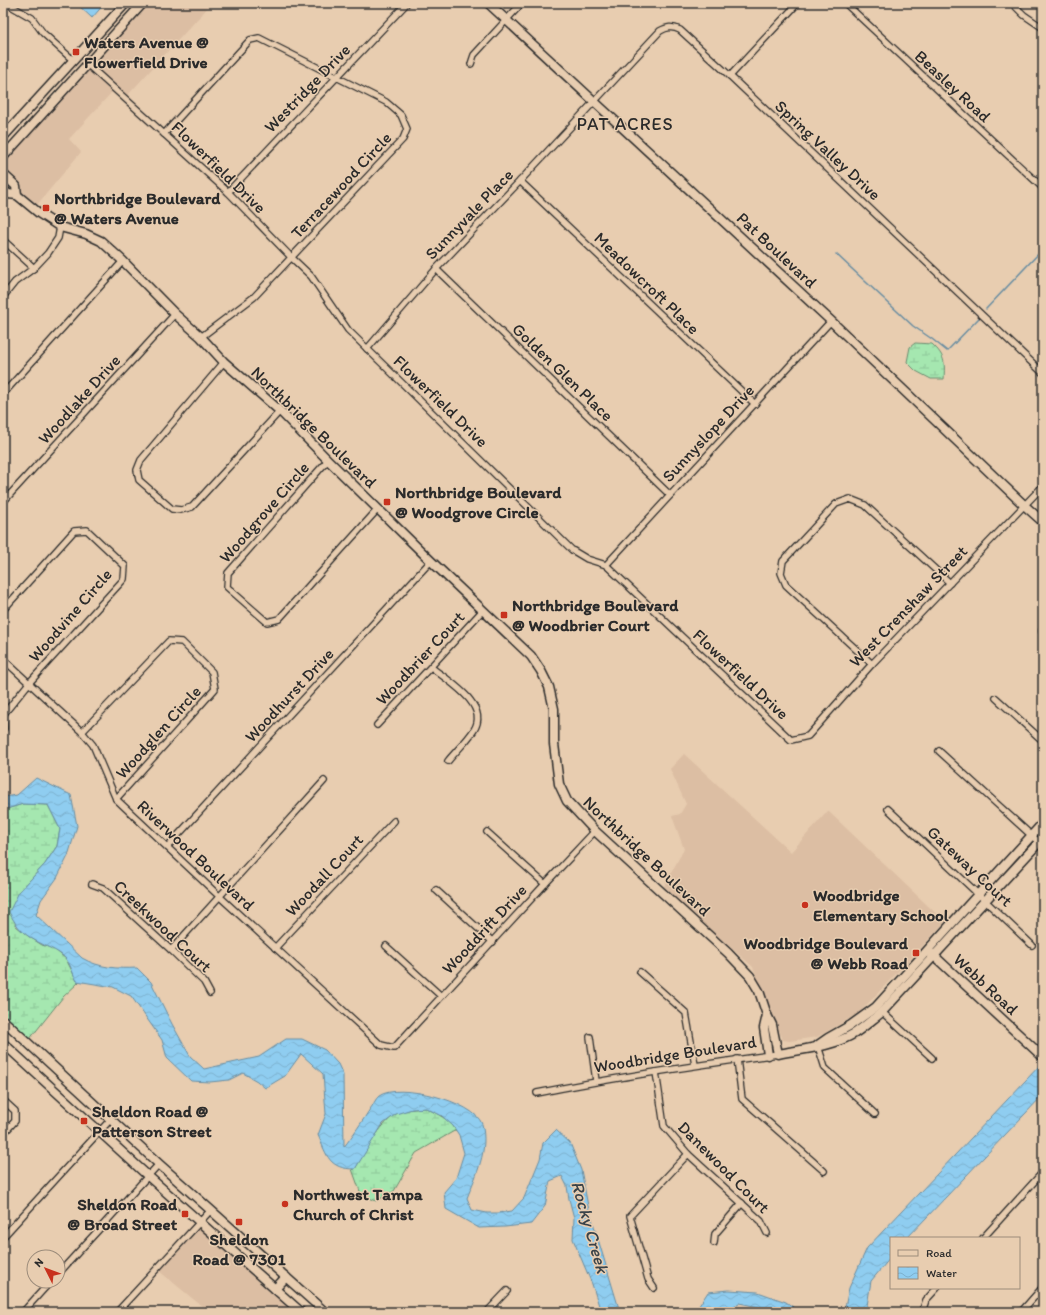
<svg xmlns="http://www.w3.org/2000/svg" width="1046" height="1315" viewBox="0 0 1046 1315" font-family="Itim,sans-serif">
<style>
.built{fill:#dcbea3}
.wetland{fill:url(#wetland-marsh);stroke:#68896e}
.water{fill:url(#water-waves);stroke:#678ca1}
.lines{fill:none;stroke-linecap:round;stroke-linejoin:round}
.stream{stroke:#678ca1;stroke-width:1.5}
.street-casing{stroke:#2b2b2b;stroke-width:8}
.secondary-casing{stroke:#2b2b2b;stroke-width:11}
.street{stroke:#e8cdb0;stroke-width:5.5}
.secondary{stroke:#e8cdb0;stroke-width:8}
.poi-dot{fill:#c8321e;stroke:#e8cdb0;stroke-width:1.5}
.labels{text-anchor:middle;stroke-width:3;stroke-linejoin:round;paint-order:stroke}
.poi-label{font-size:17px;font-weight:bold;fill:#2b2b2b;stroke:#e8cdb0;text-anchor:start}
.street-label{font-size:17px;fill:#2b2b2b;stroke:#e8cdb0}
.neighbourhood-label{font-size:18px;letter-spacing:1px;fill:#2b2b2b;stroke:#e8cdb0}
.water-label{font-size:18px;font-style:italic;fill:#3a4349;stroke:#e8cdb0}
</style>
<defs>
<pattern id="wetland-marsh" width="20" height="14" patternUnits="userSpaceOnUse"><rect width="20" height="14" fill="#a5e7b0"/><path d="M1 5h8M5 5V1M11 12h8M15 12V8" fill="none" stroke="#8ec698"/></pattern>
<pattern id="water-waves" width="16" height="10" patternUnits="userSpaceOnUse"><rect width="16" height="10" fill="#8fcdf0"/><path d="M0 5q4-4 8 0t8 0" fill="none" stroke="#7cb0ce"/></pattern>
</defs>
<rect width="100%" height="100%" fill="#e8cdb0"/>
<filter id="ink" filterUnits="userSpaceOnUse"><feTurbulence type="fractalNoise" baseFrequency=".025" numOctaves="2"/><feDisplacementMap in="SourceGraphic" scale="8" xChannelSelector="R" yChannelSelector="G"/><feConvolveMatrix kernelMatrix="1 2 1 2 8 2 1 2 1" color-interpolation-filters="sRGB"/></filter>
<g filter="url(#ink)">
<!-- built -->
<g class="built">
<polygon points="150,3 212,3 127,96 93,65"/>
<polygon points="89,70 116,94 112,92 69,139 81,152 36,206 21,193 18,183 3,170 3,164"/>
<polygon points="684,754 791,852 828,811 945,922 858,1014 817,1037 790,1041 783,1040 753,967 663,888 684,849 672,816 680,814 686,804 670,769"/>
<polygon points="200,1228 230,1254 262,1285 296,1312 209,1312 159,1271"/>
</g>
<!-- wetland -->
<g class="wetland">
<path d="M915,343L932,344C945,356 945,362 944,379H931L916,371L907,362L910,347Z"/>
<polygon points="23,804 48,805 60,829 57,846 45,864 19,892 15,925 28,936 42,945 54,949 66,959 77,981 79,982 63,997 29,1040 3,1015 3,810"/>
<path d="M426,1108C437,1114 449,1119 456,1130L416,1153L394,1191L376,1201L361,1194L352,1169H355C363,1154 381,1123 396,1114C404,1109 417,1109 426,1108Z"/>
</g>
<!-- water -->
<g class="water">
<polygon points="76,3 105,3 92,18"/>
<path d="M36,778L71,795L77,826L68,856L57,878L41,900L36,915L82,958C99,968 118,969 137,968L151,982L172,1024L190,1056L204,1069L259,1057L286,1039H302L325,1050L338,1064L343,1075L344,1147C353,1135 362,1122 370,1109C373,1106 375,1099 379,1096C398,1082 474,1101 482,1124C489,1150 476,1175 467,1198L472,1210L487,1213H498L512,1211L524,1198L540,1159L543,1143L556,1130L570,1143L581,1170L588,1206L620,1312H601L592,1284L573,1239L574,1218L569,1199L567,1186L562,1176L550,1181L545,1206L531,1224L505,1227L479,1228L446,1209L444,1192L456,1178L464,1153L459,1135L453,1126L442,1116L426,1108L412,1109L396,1114L383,1124L355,1169C329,1169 327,1156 318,1135L326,1114L323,1074L301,1054L285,1076L265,1088L257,1081L243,1073L229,1080L210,1082L191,1081L167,1058L162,1040L131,996L113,987L77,981C73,975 71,965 66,959C59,951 51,949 42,944C25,936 17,928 9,912L19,892L45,864L57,846L60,829L48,805L23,804L3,810V797L17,795Z"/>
<polygon points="1043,1062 1043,1095 907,1238 891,1238 891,1257 871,1281 866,1312 844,1312 849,1288 867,1248"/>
<polygon points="729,1290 758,1292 786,1302 793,1307 795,1312 766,1312 759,1307 739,1303 724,1312 695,1312 708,1292"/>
</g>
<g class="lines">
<!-- stream -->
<g class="stream">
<polyline points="836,254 913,326 932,339 947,351 979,318"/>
<polyline points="986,309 1043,249"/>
</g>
<!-- street casing -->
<g class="street-casing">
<g id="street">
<polyline points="6,3 32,18 43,33 74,61"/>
<polyline points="845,3 1043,188"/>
<polyline points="1012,3 1024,15 1043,28"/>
<polyline points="87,64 228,192 292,258 311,276 348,330 572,550 587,559 606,565 791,740 808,736 872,664 1043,486"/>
<polyline points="471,64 474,55 522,3"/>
<polyline points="730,76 798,3"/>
<polyline points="164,134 250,40 259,38 386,102 401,115 407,129 403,139 254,297 201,337"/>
<polyline points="520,181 755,404"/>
<polyline points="228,192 407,3"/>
<polyline points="3,240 34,268"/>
<polyline points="436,269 670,495"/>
<polyline points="3,297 15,282 34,268 48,253 58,238 60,227"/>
<path d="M367,349L436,269L520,181L660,31C667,27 672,26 680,30L730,76L1043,373"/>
<polyline points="224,362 141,460 137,470 139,480 172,509 181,510 192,507 280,411"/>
<polyline points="3,394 123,261"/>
<polyline points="328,460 228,573 227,587 267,622 279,619 378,509"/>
<polyline points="3,502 175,314"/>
<polyline points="606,565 831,321"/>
<polyline points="3,610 74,531 87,530 125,566 124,579 29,683 3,715 4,728"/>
<polyline points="1042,631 1043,631"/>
<polyline points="3,659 82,732 93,745 116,799 219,896 381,1045 394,1048 545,884 595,831"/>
<polyline points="872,664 786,585 781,573 783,561 836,504 850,499 865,505 950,583"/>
<path d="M431,667C448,681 490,705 474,730C467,741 456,751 448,761"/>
<polyline points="996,698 1043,741"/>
<polyline points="377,725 483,610"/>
<polyline points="82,732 169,641 182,642 212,672 215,689 116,799"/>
<polyline points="939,751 1043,846"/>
<polyline points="888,809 1032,945"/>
<polyline points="487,832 545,884"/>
<polyline points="167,847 431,561"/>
<polyline points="92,884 103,888 171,950 204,982 210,993"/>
<polyline points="436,890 493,942"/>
<polyline points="386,946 441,996"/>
<polyline points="275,948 394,821"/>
<polyline points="171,950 324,781"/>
<polyline points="640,972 686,1013 695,1065"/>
<polyline points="882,1012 932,1058"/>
<polyline points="590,1037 596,1081"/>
<polyline points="818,1046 825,1068 875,1114"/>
<polyline points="737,1059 742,1099 824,1171"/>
<polyline points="656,1072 664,1126 688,1154 761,1221 767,1233"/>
<path d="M537,1093C617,1077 697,1065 778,1054"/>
<polyline points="3,1100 15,1111 15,1121 3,1134"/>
<polyline points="3,1237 111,1119"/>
<polyline points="983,1238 1043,1172"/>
<polyline points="714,1243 715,1234 742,1203"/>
<polyline points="58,1274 159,1164"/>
<polyline points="654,1288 648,1279 630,1216 688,1154"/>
<polyline points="23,1312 51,1281"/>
<polyline points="117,1312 210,1211"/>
<polyline points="487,1312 507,1291"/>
<polyline points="922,1312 926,1300 937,1288"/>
<polyline points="1021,1312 1043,1287"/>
</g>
</g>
<!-- secondary casing -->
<g class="secondary-casing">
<g id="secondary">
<polyline points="488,3 831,321 1024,505 1043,522"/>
<polyline points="3,137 126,3"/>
<polyline points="3,157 143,3"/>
<polyline points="3,174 16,186 17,195"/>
<path d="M3,189L8,194L17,195L40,214L60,227L86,234L101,241L123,261L175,314L201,337L224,362L280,411L328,460L431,561L531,656L541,671L549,687L554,709V744L559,784L567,801L595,831L728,953L750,976L759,991L767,1015L772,1025L778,1054C804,1049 832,1047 855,1033C864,1027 873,1019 882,1012L1043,838"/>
<polyline points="931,953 1043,1057"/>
<polyline points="767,1015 764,1028 768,1055"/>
<polyline points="3,1020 159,1164 325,1312"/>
<polyline points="3,1043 148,1176 301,1312"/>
<polyline points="818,1045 828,1038 851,1025 876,1007 1043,823"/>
<polyline points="275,1289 286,1277"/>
</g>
</g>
<!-- street -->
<use href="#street" class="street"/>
<!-- secondary -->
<use href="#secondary" class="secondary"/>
</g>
</g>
<!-- markers -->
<g class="poi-dot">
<rect x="72" y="48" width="8" height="8" rx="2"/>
<rect x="42" y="204" width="8" height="8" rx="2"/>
<rect x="383" y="498" width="8" height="8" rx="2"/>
<rect x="500" y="611" width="8" height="8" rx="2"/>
<circle cx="805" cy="905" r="4"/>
<rect x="912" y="949" width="8" height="8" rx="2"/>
<rect x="80" y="1117" width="8" height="8" rx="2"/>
<circle cx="285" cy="1204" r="4"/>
<rect x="181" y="1210" width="8" height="8" rx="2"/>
<rect x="235" y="1218" width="8" height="8" rx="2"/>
</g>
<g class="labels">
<!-- poi labels -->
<g class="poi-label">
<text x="84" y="48">Waters Avenue @<tspan x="84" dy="20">Flowerfield Drive</tspan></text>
<text x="54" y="204">Northbridge Boulevard<tspan x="54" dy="20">@ Waters Avenue</tspan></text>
<text x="395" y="498">Northbridge Boulevard<tspan x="395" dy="20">@ Woodgrove Circle</tspan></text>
<text x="512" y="611">Northbridge Boulevard<tspan x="512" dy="20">@ Woodbrier Court</tspan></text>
<text x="813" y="901">Woodbridge<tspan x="813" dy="20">Elementary School</tspan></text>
<text x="908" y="949" text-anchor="end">Woodbridge Boulevard<tspan x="908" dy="20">@ Webb Road</tspan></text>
<text x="92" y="1117">Sheldon Road @<tspan x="92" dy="20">Patterson Street</tspan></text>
<text x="293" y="1200">Northwest Tampa<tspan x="293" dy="20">Church of Christ</tspan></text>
<text x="177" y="1210" text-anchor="end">Sheldon Road<tspan x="177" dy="20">@ Broad Street</tspan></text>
<text x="239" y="1245" text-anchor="middle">Sheldon<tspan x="239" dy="20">Road @ 7301</tspan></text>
</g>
<!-- street labels -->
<g class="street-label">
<text transform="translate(953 86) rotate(43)" y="6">Beasley Road</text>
<text transform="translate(307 88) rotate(-46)" y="6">Westridge Drive</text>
<text transform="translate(828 150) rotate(43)" y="6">Spring Valley Drive</text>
<text transform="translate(219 167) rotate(44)" y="6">Flowerfield Drive</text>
<text transform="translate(341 185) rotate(-47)" y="6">Terracewood Circle</text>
<text transform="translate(469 214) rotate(-46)" y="6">Sunnyvale Place</text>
<text transform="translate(777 250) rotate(43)" y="6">Pat Boulevard</text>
<text transform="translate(647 283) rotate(44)" y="6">Meadowcroft Place</text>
<text transform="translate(563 372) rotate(44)" y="6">Golden Glen Place</text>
<text transform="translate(79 399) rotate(-48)" y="6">Woodlake Drive</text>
<text transform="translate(441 401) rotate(44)" y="6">Flowerfield Drive</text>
<text transform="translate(314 427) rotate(44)" y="6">Northbridge Boulevard</text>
<text transform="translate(708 433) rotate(-47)" y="6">Sunnyslope Drive</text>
<text transform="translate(264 512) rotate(-49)" y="6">Woodgrove Circle</text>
<text transform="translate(908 606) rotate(-46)" y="6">West Crenshaw Street</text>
<text transform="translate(70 615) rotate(-49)" y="6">Woodvine Circle</text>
<text transform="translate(420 658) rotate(-47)" y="6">Woodbrier Court</text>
<text transform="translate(741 674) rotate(43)" y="6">Flowerfield Drive</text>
<text transform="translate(289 695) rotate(-47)" y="6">Woodhurst Drive</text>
<text transform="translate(158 732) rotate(-48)" y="6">Woodglen Circle</text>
<text transform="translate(196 855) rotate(43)" y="6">Riverwood Boulevard</text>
<text transform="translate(647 856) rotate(43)" y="6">Northbridge Boulevard</text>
<text transform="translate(970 866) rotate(43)" y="6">Gateway Court</text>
<text transform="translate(324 875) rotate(-47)" y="6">Woodall Court</text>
<text transform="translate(163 926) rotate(43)" y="6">Creekwood Court</text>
<text transform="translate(484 929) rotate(-47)" y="6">Wooddrift Drive</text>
<text transform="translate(986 984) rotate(43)" y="6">Webb Road</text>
<text transform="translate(675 1054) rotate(-9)" y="6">Woodbridge Boulevard</text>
<text transform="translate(724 1167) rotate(45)" y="6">Danewood Court</text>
</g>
<!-- neighbourhood labels -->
<g class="neighbourhood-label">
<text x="625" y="130">PAT ACRES</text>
</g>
<!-- water labels -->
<g class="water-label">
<text transform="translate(590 1227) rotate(74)" y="6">Rocky Creek</text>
</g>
</g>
<!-- margin -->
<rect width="1046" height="1315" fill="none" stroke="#e8cdb0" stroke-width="16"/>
<rect x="8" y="8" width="1030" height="1299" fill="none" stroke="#2b2b2b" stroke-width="1.5" filter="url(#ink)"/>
<!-- legend -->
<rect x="890" y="1237" width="130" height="52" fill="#e8cdb0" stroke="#9c8c7b"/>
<rect x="898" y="1250" width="20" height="6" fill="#e8cdb0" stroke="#9c8c7b"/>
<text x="926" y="1257" font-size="12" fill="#2b2b2b">Road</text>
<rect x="898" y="1267" width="20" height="12" fill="url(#water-waves)" stroke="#9c8c7b"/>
<text x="926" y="1277" font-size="12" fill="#2b2b2b">Water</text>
<!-- north arrow -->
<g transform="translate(46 1269) rotate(312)"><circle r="19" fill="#e8cdb0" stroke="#9c8c7b"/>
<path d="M0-3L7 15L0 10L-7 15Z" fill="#c8321e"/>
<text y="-6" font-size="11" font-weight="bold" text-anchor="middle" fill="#2b2b2b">N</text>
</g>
</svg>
